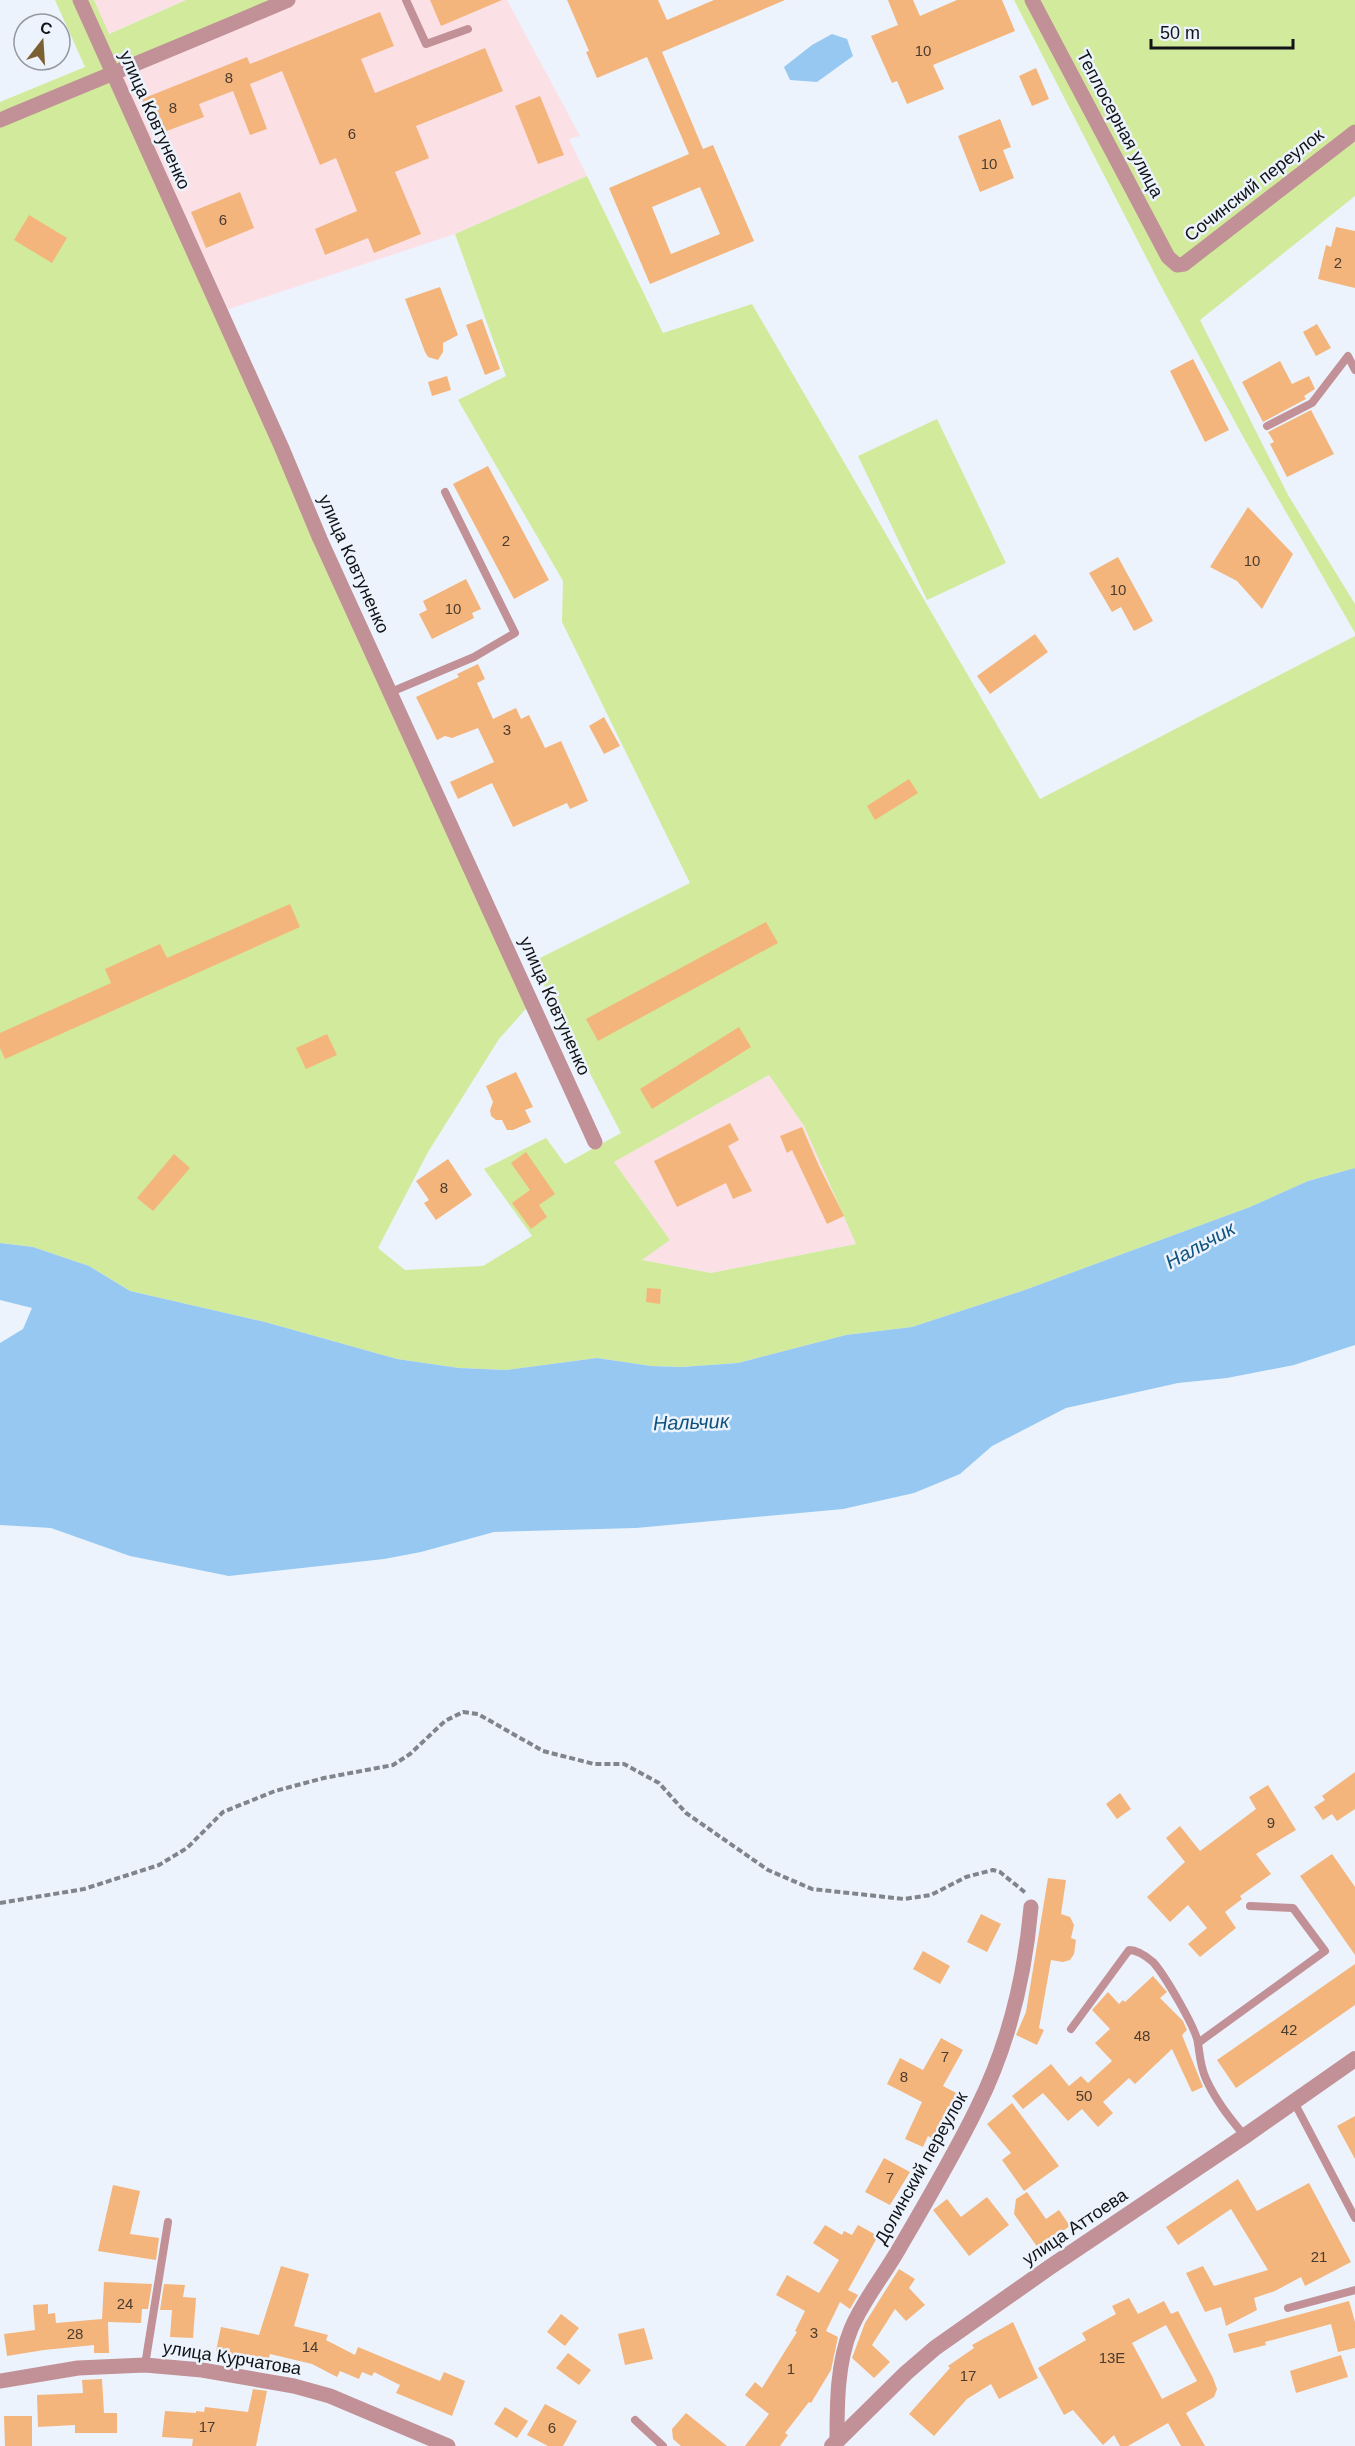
<svg xmlns="http://www.w3.org/2000/svg" width="1355" height="2446" viewBox="0 0 1355 2446" font-family="Arial,sans-serif">
<style>
.commercial{fill:#fbe1e6}
.green{fill:#d2ea9c;fill-rule:evenodd}
.water{fill:#97c8f1}
.building{fill:#f4b57c;fill-rule:evenodd}
.lines{fill:none;stroke-linecap:round;stroke-linejoin:round}
.path{stroke:#80858b;stroke-width:4;stroke-dasharray:6 3;stroke-linecap:butt}
.service{stroke:#c19197;stroke-width:8}
.minor{stroke:#c19197;stroke-width:15}
.tertiary{stroke:#c19197;stroke-width:16}
.labels{text-anchor:middle;stroke-width:5;stroke-linejoin:round;paint-order:stroke}
.number-label{font-size:15px;fill:#4a3c30}
.street-label{font-size:18px;fill:#111316;stroke:#ecf3fc}
.water-label{font-size:20px;font-style:italic;fill:#0f527d;stroke:#ecf3fc}
</style>
<rect width="100%" height="100%" fill="#ecf3fc"/>
<!-- commercial -->
<g class="commercial">
<polygon points="94,0 186,0 108,34"/>
<polygon points="288,0 507,0 580,136 569,139 587,176 455,234 220,312 112,73"/>
<polygon points="769,1075 804,1126 856,1244 711,1273 642,1260 670,1240 614,1162"/>
</g>
<!-- green -->
<g class="green">
<path d="M55,0H94L109,34L186,0H288L112,73L532,1002L499,1039L428,1152L378,1248L405,1270L483,1266L532,1236L484,1169L546,1138L565,1164L621,1133L532,962L690,883L562,622L563,581L458,400L506,376L455,234L587,176L663,333L752,304L1040,799L1355,636V1168L1308,1181L1250,1207L1022,1291L912,1327L846,1335L738,1363L682,1367L651,1366L597,1358L506,1370L459,1368L397,1359L265,1322L130,1291L89,1266L33,1247L0,1243V102L85,67ZM769,1075L804,1126L856,1244L711,1273L642,1260L670,1240L614,1162Z"/>
<polygon points="1014,0 1355,0 1355,196 1200,320 1288,495 1355,604 1355,633 1246,442 1161,286"/>
<polygon points="937,419 1006,563 927,600 858,456"/>
</g>
<!-- water -->
<g class="water">
<polygon points="832,34 847,39 853,56 817,82 790,80 784,67 812,45"/>
<polygon points="1355,1168 1355,1345 1294,1365 1227,1378 1178,1383 1066,1408 992,1446 960,1474 914,1493 843,1509 636,1528 494,1532 421,1552 384,1559 229,1576 130,1556 51,1528 0,1525 0,1343 23,1329 32,1308 0,1300 0,1243 33,1247 89,1266 130,1291 265,1322 397,1359 459,1368 506,1370 597,1358 651,1366 682,1367 738,1363 846,1335 912,1327 1022,1291 1250,1207 1308,1181"/>
</g>
<!-- building -->
<g class="building">
<polygon points="430,0 502,0 441,26"/>
<path d="M567,0H658L667,20L714,0H785L662,52L703,149L713,145L754,241L650,284L609,188L689,154L647,57L597,78L586,52L589,51ZM700,187L720,234L671,254L652,207Z"/>
<polygon points="888,0 913,0 920,16 957,0 1002,0 1015,31 933,65 944,89 907,104 897,81 892,83 871,36 898,25"/>
<polygon points="380,12 394,46 361,59 375,93 485,48 503,91 416,126 429,158 395,172 421,234 374,253 368,238 325,255 315,229 357,211 336,158 320,165 282,71 250,84 267,129 250,135 233,91 199,104 204,117 156,135 142,99 247,57 250,64"/>
<polygon points="1036,68 1049,99 1032,106 1019,76"/>
<polygon points="540,96 564,155 538,164 515,106"/>
<polygon points="1000,119 1011,147 1003,150 1014,178 980,192 958,136"/>
<polygon points="240,192 254,228 206,248 191,212"/>
<polygon points="29,215 67,238 52,263 14,240"/>
<polygon points="1336,227 1355,231 1355,288 1318,279 1326,245 1331,247"/>
<polygon points="440,287 458,335 443,343 443,352 438,360 428,357 425,352 405,299"/>
<polygon points="482,319 500,369 485,375 466,325"/>
<polygon points="1317,324 1331,348 1316,356 1303,332"/>
<polygon points="1193,359 1229,430 1205,442 1170,371"/>
<polygon points="1280,361 1292,384 1309,376 1315,389 1304,396 1306,399 1263,422 1242,382"/>
<polygon points="447,376 451,390 432,396 428,382"/>
<polygon points="1311,410 1334,454 1287,477 1270,444 1274,442 1268,432"/>
<polygon points="488,466 549,580 514,599 453,484"/>
<polygon points="1248,507 1293,554 1262,609 1237,581 1210,567"/>
<polygon points="1118,557 1153,621 1134,631 1121,607 1112,612 1089,573"/>
<polygon points="466,579 481,609 472,613 474,618 432,639 419,614 427,610 423,601"/>
<polygon points="1035,634 1048,652 990,694 977,676"/>
<polygon points="478,664 485,679 477,683 493,719 516,708 521,719 529,715 545,748 561,741 588,801 570,809 567,803 513,827 492,783 458,799 450,782 494,762 478,728 452,738 445,736 437,740 416,697 459,677 457,674"/>
<polygon points="604,717 620,746 604,754 589,726"/>
<polygon points="909,779 918,793 875,820 867,806"/>
<polygon points="290,904 300,927 5,1059 0,1048 0,1033 111,983 105,969 160,944 167,958"/>
<polygon points="766,922 778,943 598,1041 586,1019"/>
<polygon points="739,1027 751,1047 652,1109 640,1089"/>
<polygon points="327,1034 337,1055 306,1069 296,1048"/>
<polygon points="516,1072 533,1107 525,1110 531,1122 513,1130 507,1130 502,1120 496,1120 491,1116 490,1110 493,1102 486,1086"/>
<polygon points="730,1123 739,1140 728,1146 752,1191 733,1199 726,1183 677,1207 654,1161"/>
<polygon points="802,1127 819,1166 844,1216 827,1224 792,1150 787,1153 780,1136"/>
<polygon points="526,1152 555,1194 539,1205 547,1217 531,1229 512,1203 530,1190 511,1163"/>
<polygon points="174,1154 190,1168 153,1211 137,1198"/>
<polygon points="448,1159 472,1195 436,1220 424,1203 429,1200 416,1181"/>
<polygon points="647,1288 661,1289 660,1304 646,1302"/>
<polygon points="1355,1772 1355,1809 1337,1821 1332,1814 1323,1820 1314,1807 1325,1800 1322,1796"/>
<polygon points="1268,1785 1296,1830 1256,1854 1271,1874 1240,1896 1242,1899 1225,1912 1236,1928 1200,1957 1188,1944 1207,1928 1188,1905 1170,1922 1147,1897 1185,1862 1166,1838 1180,1826 1200,1851 1256,1809 1249,1797"/>
<polygon points="1120,1793 1131,1809 1117,1819 1106,1804"/>
<polygon points="1332,1854 1355,1887 1355,1955 1300,1876"/>
<polygon points="1048,1878 1066,1880 1061,1914 1070,1917 1074,1925 1071,1938 1076,1940 1074,1954 1070,1960 1063,1962 1051,1960 1039,2028 1044,2030 1037,2045 1016,2035 1026,2012"/>
<polygon points="981,1914 1001,1924 987,1952 967,1942"/>
<polygon points="923,1951 950,1966 940,1984 913,1969"/>
<polygon points="1355,1964 1355,2005 1236,2088 1217,2060"/>
<polygon points="1153,1976 1167,1992 1160,1998 1183,2021 1186,2028 1187,2030 1182,2035 1203,2087 1192,2092 1172,2049 1135,2084 1129,2078 1103,2102 1113,2113 1098,2127 1082,2109 1068,2121 1043,2093 1023,2109 1012,2096 1051,2064 1069,2086 1081,2076 1088,2083 1112,2061 1095,2043 1110,2029 1092,2010 1108,1992 1119,2004 1123,2000 1125,2002"/>
<polygon points="941,2038 963,2050 943,2086 966,2098 958,2112 948,2106 933,2139 928,2136 923,2147 905,2139 922,2102 887,2084 900,2058 923,2070"/>
<polygon points="1012,2103 1059,2166 1024,2191 1002,2160 1011,2153 987,2124"/>
<polygon points="1355,2116 1355,2159 1337,2126"/>
<polygon points="884,2158 910,2172 890,2205 865,2192"/>
<polygon points="1238,2179 1257,2211 1309,2183 1351,2262 1305,2286 1301,2277 1275,2291 1254,2298 1257,2310 1226,2326 1221,2307 1205,2312 1186,2273 1203,2266 1214,2286 1268,2270 1231,2209 1178,2245 1166,2227"/>
<polygon points="113,2185 140,2191 130,2234 159,2238 156,2260 98,2251"/>
<polygon points="1027,2192 1046,2219 1059,2210 1070,2226 1038,2248 1014,2214 1016,2199"/>
<polygon points="987,2197 1009,2225 969,2256 933,2210 947,2199 961,2217"/>
<polygon points="825,2225 842,2235 844,2231 852,2235 858,2225 878,2236 848,2290 858,2295 850,2309 840,2302 826,2331 838,2337 831,2370 811,2403 809,2402 785,2433 788,2435 780,2446 745,2446 769,2414 745,2395 755,2382 762,2388 797,2332 795,2331 805,2311 776,2295 787,2275 819,2293 839,2260 813,2243"/>
<polygon points="281,2266 309,2274 294,2326 328,2335 326,2340 355,2355 358,2347 440,2381 444,2372 465,2381 452,2416 396,2393 400,2385 374,2372 372,2376 362,2372 359,2379 340,2371 337,2377 312,2364 270,2354 268,2362 216,2351 221,2327 259,2335"/>
<polygon points="899,2269 915,2279 909,2288 925,2305 906,2321 895,2309 872,2345 890,2362 874,2378 852,2358 865,2323"/>
<polygon points="104,2282 152,2284 148,2309 142,2309 141,2323 108,2322 109,2353 94,2353 94,2345 44,2350 7,2356 4,2334 35,2330 33,2305 48,2304 48,2314 55,2313 56,2323 102,2319"/>
<polygon points="164,2284 185,2285 183,2297 196,2298 193,2338 170,2337 172,2310 160,2310"/>
<path d="M1129,2298L1138,2314L1164,2301L1171,2314L1178,2311L1213,2378L1217,2389L1214,2397L1186,2413L1205,2446H1181L1168,2423L1128,2446H1120L1114,2435L1103,2445L1073,2410L1064,2415L1038,2368L1086,2340L1082,2333L1116,2314L1112,2306ZM1166,2325L1197,2381L1162,2399L1132,2343Z"/>
<polygon points="1349,2301 1355,2322 1355,2348 1338,2352 1331,2324 1265,2342 1266,2345 1234,2353 1228,2334"/>
<polygon points="561,2314 579,2328 565,2346 547,2332"/>
<polygon points="1013,2322 1038,2378 999,2399 991,2384 967,2399 934,2436 909,2414 950,2368 948,2366 974,2348 972,2345"/>
<polygon points="644,2328 653,2359 625,2365 618,2334"/>
<polygon points="568,2353 591,2370 579,2385 556,2368"/>
<polygon points="1341,2355 1348,2377 1296,2393 1290,2371"/>
<polygon points="102,2379 104,2413 117,2413 117,2433 75,2433 75,2425 38,2427 37,2395 83,2393 82,2380"/>
<polygon points="253,2389 267,2391 256,2446 192,2446 193,2439 162,2437 165,2411 196,2413 196,2411 204,2412 205,2407 248,2412"/>
<polygon points="545,2404 577,2421 563,2446 548,2446 527,2435"/>
<polygon points="505,2407 528,2421 517,2438 494,2424"/>
<polygon points="686,2413 727,2446 681,2446 673,2439 672,2429"/>
<polygon points="4,2416 32,2416 32,2446 5,2446"/>
</g>
<g class="lines">
<!-- path -->
<polyline class="path" points="0,1903 84,1889 159,1865 187,1848 223,1812 275,1791 324,1778 393,1765 410,1754 445,1721 463,1712 478,1714 543,1751 594,1764 624,1764 659,1783 686,1813 768,1870 812,1889 904,1899 931,1895 966,1877 993,1870 1000,1872 1027,1894"/>
<!-- service -->
<g class="service">
<polyline points="406,0 426,44 468,29"/>
<polyline points="1267,426 1312,403 1348,356 1355,370"/>
<polyline points="391,692 474,657 515,633 445,492"/>
<path d="M1071,2029L1129,1950C1138,1950 1146,1956 1153,1962C1164,1974 1196,2028 1198,2043C1200,2056 1200,2066 1206,2079C1215,2099 1230,2119 1245,2136"/>
<polyline points="1198,2043 1325,1951 1293,1908 1250,1906"/>
<polyline points="1294,2102 1355,2218"/>
<polyline points="1288,2308 1355,2290"/>
<polyline points="145,2365 168,2222"/>
<polyline points="635,2420 663,2446"/>
</g>
<!-- minor -->
<g class="minor">
<polyline points="80,0 281,446 320,539 595,1142"/>
<polyline points="1032,0 1168,257 1177,265 1184,264 1355,132"/>
<path d="M0,120C96,80 192,41 288,0"/>
<polyline points="0,2381 78,2368 145,2365 202,2370 294,2386 330,2396 448,2446"/>
<path d="M837,2441C837,2404 837,2363 851,2329C863,2300 885,2274 900,2247C927,2201 954,2155 977,2108C1008,2046 1025,1975 1031,1907"/>
</g>
<!-- tertiary -->
<polyline class="tertiary" points="832,2446 906,2373 935,2348 1050,2267 1245,2136 1355,2059"/>
</g>
<g class="labels">
<!-- number labels -->
<g class="number-label">
<text x="923" y="56">10</text>
<text x="229" y="83">8</text>
<text x="173" y="113">8</text>
<text x="352" y="139">6</text>
<text x="989" y="169">10</text>
<text x="223" y="225">6</text>
<text x="1338" y="268">2</text>
<text x="506" y="546">2</text>
<text x="1252" y="566">10</text>
<text x="1118" y="595">10</text>
<text x="453" y="614">10</text>
<text x="507" y="735">3</text>
<text x="444" y="1193">8</text>
<text x="1271" y="1828">9</text>
<text x="1289" y="2035">42</text>
<text x="1142" y="2041">48</text>
<text x="945" y="2062">7</text>
<text x="904" y="2082">8</text>
<text x="1084" y="2101">50</text>
<text x="890" y="2183">7</text>
<text x="1319" y="2262">21</text>
<text x="125" y="2309">24</text>
<text x="814" y="2338">3</text>
<text x="75" y="2339">28</text>
<text x="310" y="2352">14</text>
<text x="1112" y="2363">13Е</text>
<text x="791" y="2374">1</text>
<text x="968" y="2381">17</text>
<text x="207" y="2432">17</text>
<text x="552" y="2433">6</text>
</g>
<!-- street labels -->
<g class="street-label">
<text transform="translate(155 120) rotate(66)" y="6">улица Ковтуненко</text>
<text transform="translate(1120 124) rotate(62)" y="6">Теплосерная улица</text>
<text transform="translate(1254 185) rotate(-38)" y="6">Сочинский переулок</text>
<text transform="translate(354 564) rotate(66)" y="6">улица Ковтуненко</text>
<text transform="translate(555 1006) rotate(66)" y="6">улица Ковтуненко</text>
<text transform="translate(921 2168) rotate(-61)" y="6">Долинский переулок</text>
<text transform="translate(1075 2227) rotate(-34)" y="6">улица Аттоева</text>
<text transform="translate(232 2358) rotate(9)" y="6">улица Курчатова</text>
</g>
<!-- water labels -->
<g class="water-label">
<text transform="translate(1200 1245) rotate(-29)" y="7">Нальчик</text>
<text transform="translate(691 1422) rotate(-2)" y="7">Нальчик</text>
</g>
</g>
<!-- north arrow -->
<g transform="translate(42 42) rotate(17)"><circle r="28" fill="#ecf3fc" stroke="#9499a0" stroke-width="1.5"/>
<path d="M0-4.5L10 22L0 15L-10 22Z" fill="#7b6032"/>
<text y="-9" font-size="16" font-weight="bold" text-anchor="middle" fill="#111316">С</text>
</g>
<!-- scale -->
<path d="M1151 39v9h142v-9" fill="none" stroke="#111316" stroke-width="3"/>
<text x="1160" y="39" font-size="18" fill="#111316" stroke="#ecf3fc" stroke-width="4.5" paint-order="stroke">50 m</text>
</svg>
